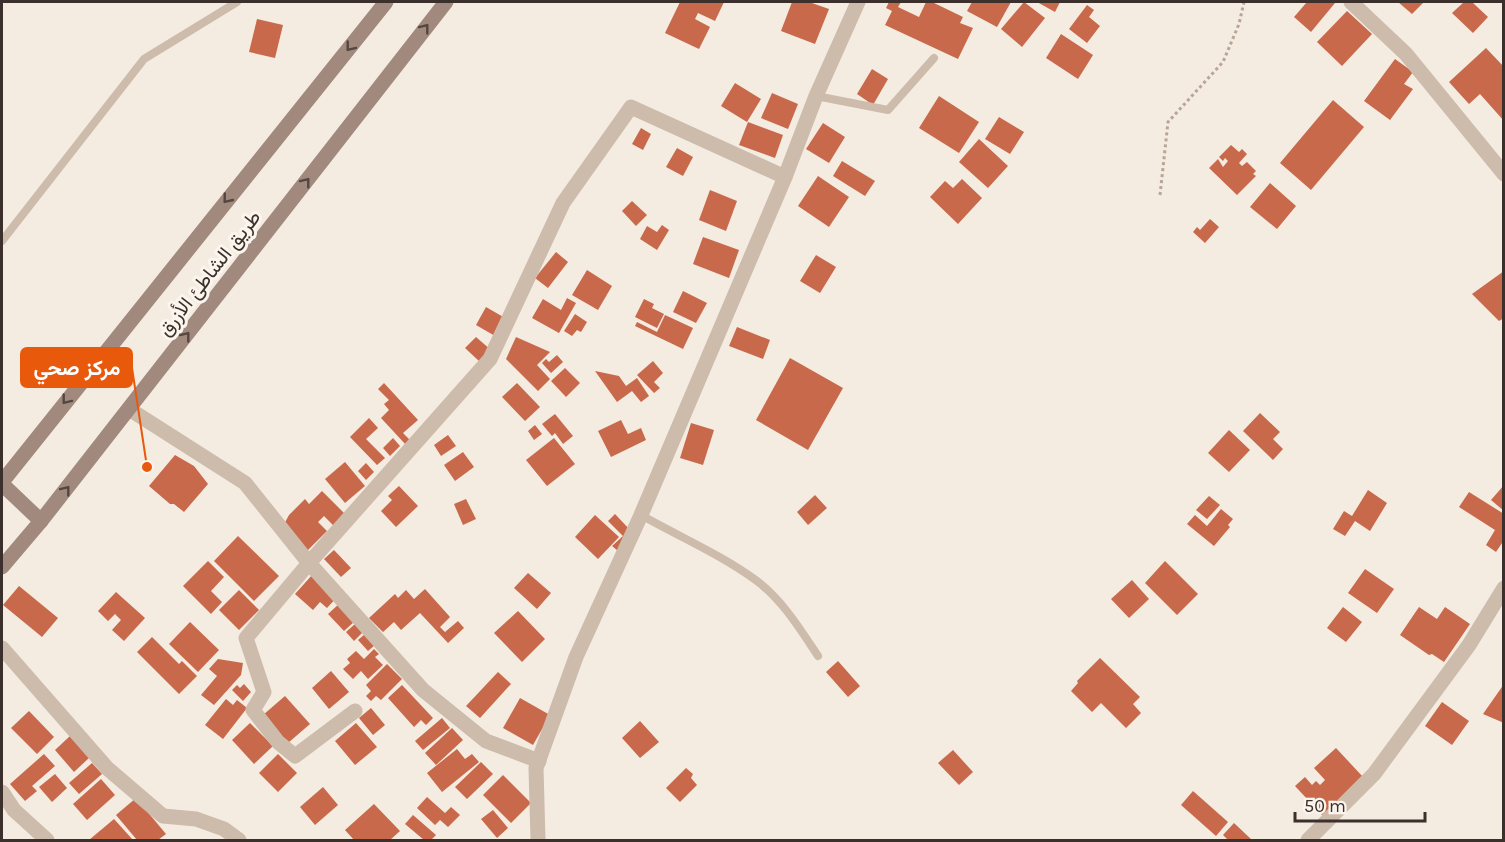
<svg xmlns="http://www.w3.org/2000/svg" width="1505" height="842" viewBox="0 0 1505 842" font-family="Karla,Vazirmatn,sans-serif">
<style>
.building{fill:#c8694b}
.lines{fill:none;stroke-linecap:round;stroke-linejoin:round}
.path{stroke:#b9a596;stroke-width:3;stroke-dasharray:3 3;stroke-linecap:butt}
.lane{stroke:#cdbbac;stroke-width:8}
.street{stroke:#cdbbac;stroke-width:15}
.secondary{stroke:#a18a7d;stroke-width:15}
.oneway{stroke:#544640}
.labels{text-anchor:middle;stroke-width:6;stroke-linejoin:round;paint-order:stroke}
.street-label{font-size:20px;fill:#3b302b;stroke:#fbf5ee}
.leader{fill:none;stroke:#e8590c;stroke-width:2}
.callout-dot{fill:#e8590c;stroke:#fbf5ee;stroke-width:2}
.callout{fill:#e8590c;stroke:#e8590c;stroke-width:2}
.callout-label{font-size:21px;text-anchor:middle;font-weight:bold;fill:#fff}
</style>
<rect width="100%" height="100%" fill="#f4ebe1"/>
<!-- building -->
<g class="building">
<polygon points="680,2 724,2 715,21 698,13 695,19 710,27 699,49 665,33"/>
<polygon points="792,2 809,2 829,9 815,44 781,31"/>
<polygon points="889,2 901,2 898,7 919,17 926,2 932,2 963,17 960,23 973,28 958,59 885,25 892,11 886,8"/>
<polygon points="972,2 1011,2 997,27 967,11"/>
<polygon points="1024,2 1045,18 1022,47 1001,29"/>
<polygon points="1037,2 1060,2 1055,12"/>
<polygon points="1307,2 1333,2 1335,3 1311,32 1294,17"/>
<polygon points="1398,2 1424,2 1412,14"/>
<polygon points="1464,2 1472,2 1488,17 1473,33 1452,13"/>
<polygon points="1087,5 1094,10 1089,17 1100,26 1087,43 1069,29"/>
<polygon points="1347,11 1372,34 1342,66 1317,42"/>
<polygon points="257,19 283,25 275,58 249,52"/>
<polygon points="1061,34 1093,55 1078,79 1046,58"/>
<polygon points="1486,48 1504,67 1504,121 1480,94 1469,104 1449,82"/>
<polygon points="1395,59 1413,72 1404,84 1413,89 1390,120 1364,101"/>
<polygon points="872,69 888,79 873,105 857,94"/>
<polygon points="735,83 761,99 747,122 721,106"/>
<polygon points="772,93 798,104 788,129 761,118"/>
<polygon points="939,96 979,122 959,153 919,128"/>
<polygon points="1333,100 1364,127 1311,190 1280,163"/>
<polygon points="999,117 1024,132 1010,154 985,139"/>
<polygon points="748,122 783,135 775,158 739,145"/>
<polygon points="823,123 845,137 829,163 806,149"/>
<polygon points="641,128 651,134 643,150 632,144"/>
<polygon points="979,139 1008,166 988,188 959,162"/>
<polygon points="1231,145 1239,152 1242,149 1247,154 1239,163 1242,166 1247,162 1256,171 1253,174 1256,176 1237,195 1209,168 1218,159 1223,167 1228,161 1225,158 1223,161 1219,157"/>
<polygon points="677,148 693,157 683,176 666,167"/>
<polygon points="842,161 875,181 865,196 833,176"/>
<polygon points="818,176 849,197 829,227 798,206"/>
<polygon points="962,179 982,198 958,224 930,197 945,181 953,188"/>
<polygon points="1270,183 1296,206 1277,229 1250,207"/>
<polygon points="710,190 737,201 726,231 699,220"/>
<polygon points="632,201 647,215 636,226 622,211"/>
<polygon points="1210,219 1219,227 1205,243 1193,232 1197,227 1200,230"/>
<polygon points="662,225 669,230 657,250 640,239 647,226 657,232"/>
<polygon points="703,237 739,250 729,278 693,264"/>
<polygon points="556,252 568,262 548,288 535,278"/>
<polygon points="816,255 836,267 820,293 800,281"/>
<polygon points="587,270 612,286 598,310 572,295"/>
<polygon points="1504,271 1504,318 1499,321 1472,294"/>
<polygon points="683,291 707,303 696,323 673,312"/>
<polygon points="567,298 576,303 559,333 532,318 543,299 561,310"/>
<polygon points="644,299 654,304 652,308 664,314 657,328 635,317"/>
<polygon points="486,307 505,318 495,336 476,325"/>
<polygon points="575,314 587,322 581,332 577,330 572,336 564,331"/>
<polygon points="665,315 693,328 683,349 635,326 637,322 657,332"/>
<polygon points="737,327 770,340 763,359 729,346"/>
<polygon points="476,337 491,350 480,362 465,348"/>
<polygon points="516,337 550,352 537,365 550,379 538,391 506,359"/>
<polygon points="557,355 563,362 551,373 542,363 546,359 549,362"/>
<polygon points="790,358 843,388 808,450 756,420"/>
<polygon points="653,361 663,373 654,382 660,388 654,393 637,375"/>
<polygon points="565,368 580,383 566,397 551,381"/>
<polygon points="595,371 619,376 626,386 637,378 649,396 641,402 632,391 617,402"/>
<polygon points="384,383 418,420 403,433 412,442 407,446 381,418 389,410 384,404 389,400 378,389"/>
<polygon points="517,383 540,407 525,421 502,397"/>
<polygon points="1260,413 1280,432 1273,439 1283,449 1273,460 1243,431"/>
<polygon points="555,414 573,436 563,444 555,433 552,436 542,424"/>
<polygon points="369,418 378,428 366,439 385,458 377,465 350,437"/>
<polygon points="621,420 628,434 641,428 646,440 611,457 598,431"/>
<polygon points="691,423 714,430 703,465 680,458"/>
<polygon points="535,425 542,434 534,440 528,431"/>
<polygon points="1229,430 1250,450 1229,472 1208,453"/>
<polygon points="448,435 456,446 441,456 434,445"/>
<polygon points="393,438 400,446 390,456 383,448"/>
<polygon points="554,438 575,464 547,486 526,460"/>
<polygon points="463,452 474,467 455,481 444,465"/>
<polygon points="175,455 194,466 208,484 184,512 174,504 170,504 149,486"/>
<polygon points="345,462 365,486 345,503 325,479"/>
<polygon points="366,463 374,472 366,480 358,471"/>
<polygon points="1504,485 1504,511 1491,500"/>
<polygon points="399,486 418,506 396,527 381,511 392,500 388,496"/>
<polygon points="1368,490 1387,503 1370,531 1355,521 1345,536 1333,529 1344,511 1352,516"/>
<polygon points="322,491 347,516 335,527 324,516 318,522 327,531 306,552 282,528 289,515 305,499 309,504"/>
<polygon points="1469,492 1504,514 1504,540 1496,552 1486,545 1495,530 1459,507"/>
<polygon points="815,495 827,508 808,525 797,512"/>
<polygon points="1209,496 1220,505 1207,519 1196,510"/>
<polygon points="466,499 476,519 463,525 454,504"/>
<polygon points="1221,509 1233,519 1228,525 1230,527 1214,546 1187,524 1195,515 1207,526"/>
<polygon points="615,514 631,531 618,551 612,546 623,536 608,521"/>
<polygon points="595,515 619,537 598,559 575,537"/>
<polygon points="238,536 279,576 254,601 214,561"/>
<polygon points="334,550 351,568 341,577 324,559"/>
<polygon points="208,561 224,577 211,591 222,602 211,614 183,586"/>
<polygon points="1165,561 1198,594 1177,615 1145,583"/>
<polygon points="1365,569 1394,589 1377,613 1348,593"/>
<polygon points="528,573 551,593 537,609 514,588"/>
<polygon points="313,574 338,596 327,608 320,602 313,610 295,594"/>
<polygon points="1132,580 1149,599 1129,618 1111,599"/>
<polygon points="19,586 58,618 42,637 3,605"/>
<polygon points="425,589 450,617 440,627 445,632 458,621 464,628 448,643 420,613 401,630 394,622 383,632 369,618 395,594 398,598 406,590 414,599"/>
<polygon points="239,590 259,610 239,630 219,610"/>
<polygon points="116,592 145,618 124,641 112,630 121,620 115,614 108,621 98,611"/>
<polygon points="340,603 356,620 344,631 328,614"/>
<polygon points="1343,607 1362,622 1346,642 1327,628"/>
<polygon points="1419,607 1437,619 1445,607 1470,624 1444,662 1432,654 1429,655 1400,635"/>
<polygon points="518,611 545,639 522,662 494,633"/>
<polygon points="190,622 219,650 198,672 169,644"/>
<polygon points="355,624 363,632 354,641 346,632"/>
<polygon points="365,634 375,645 368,651 358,640"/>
<polygon points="152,637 179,664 182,661 197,676 179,694 137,652"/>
<polygon points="374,649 379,654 375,657 383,665 368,679 361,671 353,679 343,669 350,663 347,659 356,651 364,659"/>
<polygon points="1100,658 1140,697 1133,704 1141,713 1126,728 1101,703 1092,712 1071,691 1078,683 1077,681"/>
<polygon points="218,659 243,663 241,675 214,705 201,695 217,676 209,669"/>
<polygon points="838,661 860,686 848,697 826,672"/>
<polygon points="387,664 402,679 381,700 376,696 371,701 366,696 371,691 366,685"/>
<polygon points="331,671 349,692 329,709 312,688"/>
<polygon points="498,672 511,684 480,718 466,706"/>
<polygon points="244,684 251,692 243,701 232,690 237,685 240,688"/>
<polygon points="1504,684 1504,723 1483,714"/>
<polygon points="402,685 433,718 426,725 421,720 414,727 388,698"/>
<polygon points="285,696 310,724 288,743 263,715"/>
<polygon points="520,698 550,715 533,745 503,728"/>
<polygon points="226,699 233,705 237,700 247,708 223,739 205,725"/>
<polygon points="1442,702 1469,721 1452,745 1425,726"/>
<polygon points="371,708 385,725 373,735 359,718"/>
<polygon points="29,711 54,737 37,754 11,728"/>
<polygon points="442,718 450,728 423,750 415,741"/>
<polygon points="640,721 659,742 640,758 622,738"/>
<polygon points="250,723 273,746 254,764 232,740"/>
<polygon points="356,723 377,747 355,765 335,741"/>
<polygon points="452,728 463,740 436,765 425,753"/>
<polygon points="70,736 90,757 74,772 55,750"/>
<polygon points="1336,748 1363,777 1322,815 1295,786 1305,777 1312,785 1316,781 1320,785 1325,780 1314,768"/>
<polygon points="457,749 465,759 472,754 479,762 442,792 427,773"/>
<polygon points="953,750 973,772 959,785 938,763"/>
<polygon points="44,754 55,766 32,786 37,791 25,801 10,784"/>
<polygon points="278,754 297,773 278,792 259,773"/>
<polygon points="481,762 493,774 467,799 455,787"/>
<polygon points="92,763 102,774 79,794 69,783"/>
<polygon points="686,768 693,774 691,778 697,785 680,802 666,788"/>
<polygon points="55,774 67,788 52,802 39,787"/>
<polygon points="503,775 531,803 511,823 483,795"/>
<polygon points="101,779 115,795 87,820 73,804"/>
<polygon points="323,787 338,805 315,825 300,807"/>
<polygon points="1193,791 1228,822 1216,836 1181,805"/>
<polygon points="427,797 445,813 451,807 460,815 448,827 440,820 435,825 417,808"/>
<polygon points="136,798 166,834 158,840 137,840 116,815"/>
<polygon points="374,804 400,831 390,840 354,840 345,830"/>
<polygon points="493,810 508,828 497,838 481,819"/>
<polygon points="413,815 436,835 431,840 424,840 405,824"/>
<polygon points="114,819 133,840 89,840"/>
<polygon points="1234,823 1252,840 1228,840 1223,835"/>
</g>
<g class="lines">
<!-- path -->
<polyline class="path" points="1160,195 1168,122 1223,62 1239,24 1244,2"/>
<!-- lane -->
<g class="lane">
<polyline points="816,96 888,110 934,58"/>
<polyline points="2,241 144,59 237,2"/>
<path d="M641,515C678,536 722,555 757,581C783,601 800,629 818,656"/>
</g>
<!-- street -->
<g class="street">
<polyline points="1351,2 1406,54 1504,174"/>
<polyline points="129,409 245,483 309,563 423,690 486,741 539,761"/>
<polyline points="2,648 107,768 163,816 196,819 224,829 239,840"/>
<polyline points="355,711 295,756 278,742 253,710 264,692 246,638 309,563 490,359 563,203 631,107 785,177"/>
<polyline points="2,792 14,810 47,840"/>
<polyline points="538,840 536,768 576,657 641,515 785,177 816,96 858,2"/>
<polyline points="1308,840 1374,774 1469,645 1504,588"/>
</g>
<!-- secondary -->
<g class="secondary">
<polyline points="2,482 386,2"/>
<polyline points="2,484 41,521"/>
<polyline points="2,567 41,521 446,2"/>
</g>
</g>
<!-- one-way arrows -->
<defs><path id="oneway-chevron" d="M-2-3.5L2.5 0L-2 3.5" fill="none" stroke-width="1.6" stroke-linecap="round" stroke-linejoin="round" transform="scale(1.5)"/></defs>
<g class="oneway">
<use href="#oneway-chevron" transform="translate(425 28) rotate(-52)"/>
<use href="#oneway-chevron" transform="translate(350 47) rotate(128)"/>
<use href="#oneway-chevron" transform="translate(306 182) rotate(-52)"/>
<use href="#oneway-chevron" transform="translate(227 199) rotate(129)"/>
<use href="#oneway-chevron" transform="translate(186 336) rotate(-52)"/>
<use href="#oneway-chevron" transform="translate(66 400) rotate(128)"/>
<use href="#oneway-chevron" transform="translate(66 490) rotate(-52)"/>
</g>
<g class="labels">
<!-- street labels -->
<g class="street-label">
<text transform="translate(209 273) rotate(-52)" y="7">طريق الشاطئ الأزرق</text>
</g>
</g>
<!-- callouts -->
<path class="leader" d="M147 467L132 368"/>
<circle class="callout-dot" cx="147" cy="467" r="6"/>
<rect class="callout" x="21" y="348" width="111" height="39" rx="6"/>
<g class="callout-label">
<text x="77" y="375">مركز صحي</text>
</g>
<!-- border -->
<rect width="1505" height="842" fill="none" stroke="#3b302b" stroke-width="6"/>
<!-- scale -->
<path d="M1295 812v9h130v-9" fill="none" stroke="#3b302b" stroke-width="3"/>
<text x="1304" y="812" font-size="18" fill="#3b302b" stroke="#fbf5ee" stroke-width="4.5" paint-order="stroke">50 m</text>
</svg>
